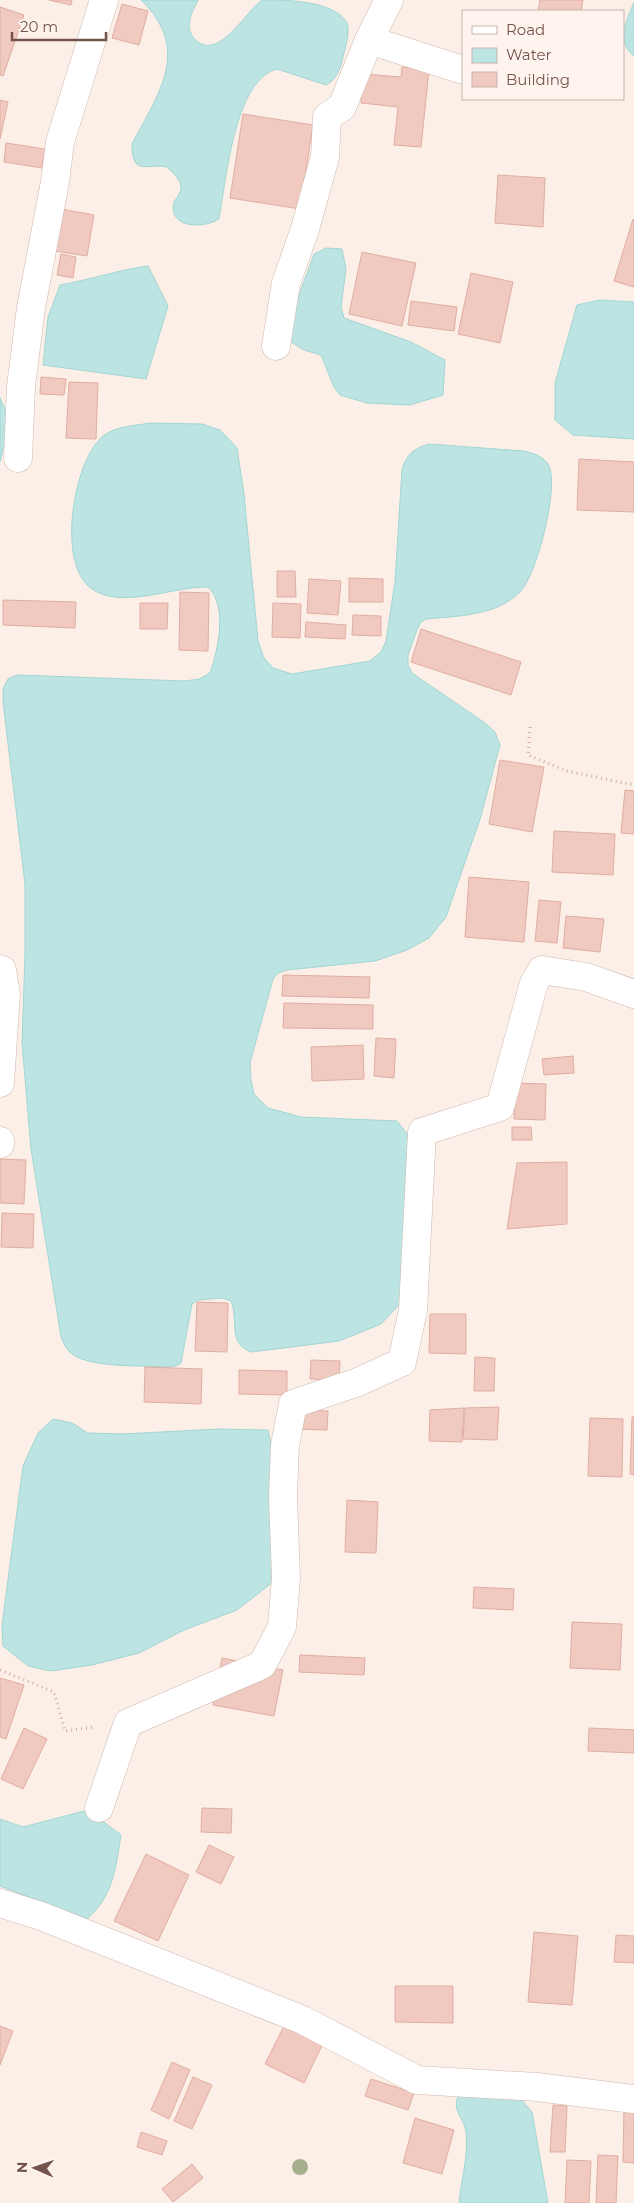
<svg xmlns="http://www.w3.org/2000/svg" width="634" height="2203" viewBox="0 0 634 2203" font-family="Montserrat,sans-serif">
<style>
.water{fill:#bce4e2;stroke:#a3d6d3}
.building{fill:#f0c9c0;stroke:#e2ada1}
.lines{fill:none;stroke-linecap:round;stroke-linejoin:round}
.minor-casing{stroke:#cfb8b0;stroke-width:29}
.path{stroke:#d5aca3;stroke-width:3;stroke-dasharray:1 4;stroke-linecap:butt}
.minor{stroke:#fff;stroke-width:28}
.tree{fill:#a5ae8d}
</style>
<rect width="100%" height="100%" fill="#fbefe7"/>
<!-- water -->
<g class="water">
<path d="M141,0H198C193,10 184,26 193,37C216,66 245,12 262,0C286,0 334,0 347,23C350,31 346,45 344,53C341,66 338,79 326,85L277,69C234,80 226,182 219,219C207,227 174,230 173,208C172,200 182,195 181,186C180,179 172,172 167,167C147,163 132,177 132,144C159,92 192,50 141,0Z"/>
<path d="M634,2V56C615,41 627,21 634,2Z"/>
<polygon points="326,248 342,249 346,269 341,307 344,318 411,342 445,360 443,395 410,405 367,403 340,395 334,387 321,355 304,350 288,340 295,306 314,254"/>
<path d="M148,266L168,306L146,379L43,365L48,317L60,285C89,280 118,270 148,266Z"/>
<polygon points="600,300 634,302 634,439 573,435 555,420 555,383 577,305"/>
<polygon points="0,398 10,420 0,462"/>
<path d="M150,423L202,424L220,430L237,448L244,494L258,641L264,658L273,668L292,674L370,661L381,652L386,641L395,582L402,469C408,453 413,449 429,444L523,451C533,453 544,456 549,466C559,487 537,575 520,592C496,616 458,616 426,619L421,622L417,630L408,655V665L412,673L485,723L495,732L500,745L481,816L446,917L429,938L407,950L375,961L287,970L278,973L273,979L250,1063L251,1080L254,1094L268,1108L301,1117L397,1121L408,1135L401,1303L381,1324L339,1341L252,1352C227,1345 239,1320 231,1301L222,1298L198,1300L192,1304L181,1363L176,1366L166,1367C144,1365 82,1369 68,1350C65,1347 63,1341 61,1337L31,1149L22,1043L25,955V884L3,702V689L8,679L17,675L185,681L199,679L210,673C218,650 228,606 208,587C174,586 122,610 92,589C56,565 73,461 103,436C116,426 134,426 150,423Z"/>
<polygon points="53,1419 72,1423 88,1433 122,1434 219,1429 268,1430 275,1464 273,1582 237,1610 184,1630 139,1653 92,1665 51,1671 28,1666 3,1646 2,1625 23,1466 38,1433"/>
<path d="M88,1810L121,1835C116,1867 113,1897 87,1919L0,1886V1819L23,1827Z"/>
<path d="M460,2092L521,2099L532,2112L548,2203H459C461,2181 469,2154 466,2132C463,2114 450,2111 460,2092Z"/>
</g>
<!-- building -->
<g class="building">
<polygon points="49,0 72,0 71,5"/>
<polygon points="540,0 583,0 581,11 538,11"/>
<polygon points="122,4 148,11 139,45 112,38"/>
<polygon points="0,7 24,15 3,76 0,75"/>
<polygon points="402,67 429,70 421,147 394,145 398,107 361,103 363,74 401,77"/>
<polygon points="0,100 8,102 0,139"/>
<polygon points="243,114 313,125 300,209 230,198"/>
<polygon points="6,143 45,149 42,168 4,162"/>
<polygon points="498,175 545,178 543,227 495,223"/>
<polygon points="61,209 94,215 87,256 54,251"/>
<polygon points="633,219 634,220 634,287 614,281"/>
<polygon points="362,252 416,263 402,326 349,314"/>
<polygon points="61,254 76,257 73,278 57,275"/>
<polygon points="471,273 513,282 500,343 458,334"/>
<polygon points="411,301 457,307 454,331 408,325"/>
<polygon points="41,377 66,379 64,395 40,394"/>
<polygon points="69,382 98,383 96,439 66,438"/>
<polygon points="579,459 634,462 634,512 577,510"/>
<polygon points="277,571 295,571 296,597 277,597"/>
<polygon points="349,578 383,579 383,602 349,602"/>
<polygon points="309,579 341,581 338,615 307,613"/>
<polygon points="180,592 209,593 208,651 179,650"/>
<polygon points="3,600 76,602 75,628 3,625"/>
<polygon points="140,603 168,603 167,629 140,629"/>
<polygon points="273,603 301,604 300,638 272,637"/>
<polygon points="353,615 381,616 381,636 352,635"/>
<polygon points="306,622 346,625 345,639 305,637"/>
<polygon points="421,629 521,662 511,695 411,662"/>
<polygon points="500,760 544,767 532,832 489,824"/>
<polygon points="625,790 634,791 634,834 621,833"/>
<polygon points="554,831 615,834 613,875 552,872"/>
<polygon points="469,877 529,882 524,942 465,937"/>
<polygon points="539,900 561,902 557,943 535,941"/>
<polygon points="566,916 604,919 600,952 563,948"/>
<polygon points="283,975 370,977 369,998 282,996"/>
<polygon points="284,1003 373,1005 373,1029 283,1028"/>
<polygon points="376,1038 396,1039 394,1078 374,1076"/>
<polygon points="363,1045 364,1079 312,1081 311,1047"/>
<polygon points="573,1056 574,1073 544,1075 542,1059"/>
<polygon points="516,1083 546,1084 545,1120 514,1119"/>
<polygon points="512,1127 531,1127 532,1140 512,1140"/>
<polygon points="0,1159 26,1160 24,1204 0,1203"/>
<polygon points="567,1162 567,1224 507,1229 517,1163"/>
<polygon points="2,1213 34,1214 33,1248 1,1247"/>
<polygon points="197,1302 228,1303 227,1352 195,1351"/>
<polygon points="430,1314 466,1314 466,1354 429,1353"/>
<polygon points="475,1357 495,1358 494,1391 474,1391"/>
<polygon points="311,1360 340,1361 339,1380 310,1379"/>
<polygon points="145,1367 202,1369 201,1404 144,1402"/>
<polygon points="239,1370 287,1371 287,1395 239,1394"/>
<polygon points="499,1407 497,1440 463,1439 465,1408"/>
<polygon points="464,1408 462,1442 429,1441 430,1410"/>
<polygon points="296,1410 328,1411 327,1430 295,1429"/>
<polygon points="632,1417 634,1417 634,1475 630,1474"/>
<polygon points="590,1418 623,1419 622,1477 588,1476"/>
<polygon points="347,1500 378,1502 376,1553 345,1552"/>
<polygon points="474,1587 514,1589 513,1610 473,1608"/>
<polygon points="572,1622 622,1624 620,1670 570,1668"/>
<polygon points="300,1655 365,1658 364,1675 299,1672"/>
<polygon points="222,1658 283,1670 274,1716 213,1705"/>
<polygon points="0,1678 24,1685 6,1739 0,1737"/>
<polygon points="24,1728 47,1739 23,1789 1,1779"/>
<polygon points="589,1728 634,1730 634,1753 588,1751"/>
<polygon points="202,1808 232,1809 231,1833 201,1832"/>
<polygon points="209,1845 234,1857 221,1884 196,1872"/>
<polygon points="146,1854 189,1875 158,1941 114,1921"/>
<polygon points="534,1932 578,1936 572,2005 528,2002"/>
<polygon points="616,1935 634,1936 634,1963 614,1962"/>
<polygon points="395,1986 453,1986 453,2023 395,2022"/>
<polygon points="287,2020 325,2039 304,2083 265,2064"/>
<polygon points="0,2026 13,2031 0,2065"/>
<polygon points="172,2062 190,2070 169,2119 151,2110"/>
<polygon points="193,2077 212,2085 192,2129 174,2121"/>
<polygon points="371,2079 414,2093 408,2110 365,2096"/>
<polygon points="553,2105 567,2106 565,2152 550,2152"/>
<polygon points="624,2107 634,2107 634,2163 623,2162"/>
<polygon points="415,2118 454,2130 442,2174 403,2163"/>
<polygon points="141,2132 167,2141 162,2155 137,2147"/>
<polygon points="598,2155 618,2156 616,2203 596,2203"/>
<polygon points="567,2160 591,2161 589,2203 565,2203"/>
<polygon points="192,2164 203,2178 173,2202 162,2189"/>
</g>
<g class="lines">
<!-- minor casing -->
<g class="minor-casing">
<g id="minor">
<polyline points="369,40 463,70"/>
<polyline points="276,346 286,283 305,229 325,157 327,117 342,107 369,40 389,0"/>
<polyline points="18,458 21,386 31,308 55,182 60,142 104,0"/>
<polyline points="0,969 2,970 6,994 0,1083"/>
<polyline points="0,1141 0,1144"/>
<polyline points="99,1808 128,1723 262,1665 282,1627 286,1578 283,1496 285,1445 293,1404 358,1382 402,1362 413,1310 422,1132 500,1107 534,983 542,970 586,977 634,994"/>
<polyline points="0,1903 41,1916 303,2020 417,2080 537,2087 634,2099"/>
</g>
</g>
<!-- path -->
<g class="path">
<polyline points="530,727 528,755 567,771 634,785"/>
<polyline points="0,1670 54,1692 65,1731 95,1727"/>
</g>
<!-- minor -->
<use href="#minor" class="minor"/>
</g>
<!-- trees -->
<circle class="tree" cx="300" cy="2167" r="8"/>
<!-- legend -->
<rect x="462" y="10" width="162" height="90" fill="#fef4ed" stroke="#c7b4ad"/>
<rect x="472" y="26" width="25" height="8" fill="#ffffff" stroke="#c7b4ad"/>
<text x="506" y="35" font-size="15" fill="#74534c">Road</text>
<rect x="472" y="48" width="25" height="15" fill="#bce4e2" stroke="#c7b4ad"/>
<text x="506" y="60" font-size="15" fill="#74534c">Water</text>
<rect x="472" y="72" width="25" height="15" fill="#f0c9c0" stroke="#c7b4ad"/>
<text x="506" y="85" font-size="15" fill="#74534c">Building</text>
<!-- north arrow -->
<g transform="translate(35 2168) rotate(272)" stroke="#fef4ed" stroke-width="4" paint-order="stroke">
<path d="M0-4L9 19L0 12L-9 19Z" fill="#74534c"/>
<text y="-8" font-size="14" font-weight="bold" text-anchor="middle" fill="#74534c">N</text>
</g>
<!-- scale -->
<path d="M12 32v8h94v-8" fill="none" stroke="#74534c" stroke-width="2.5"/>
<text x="20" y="32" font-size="15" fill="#74534c" stroke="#fef4ed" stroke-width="4" paint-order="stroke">20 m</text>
</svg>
